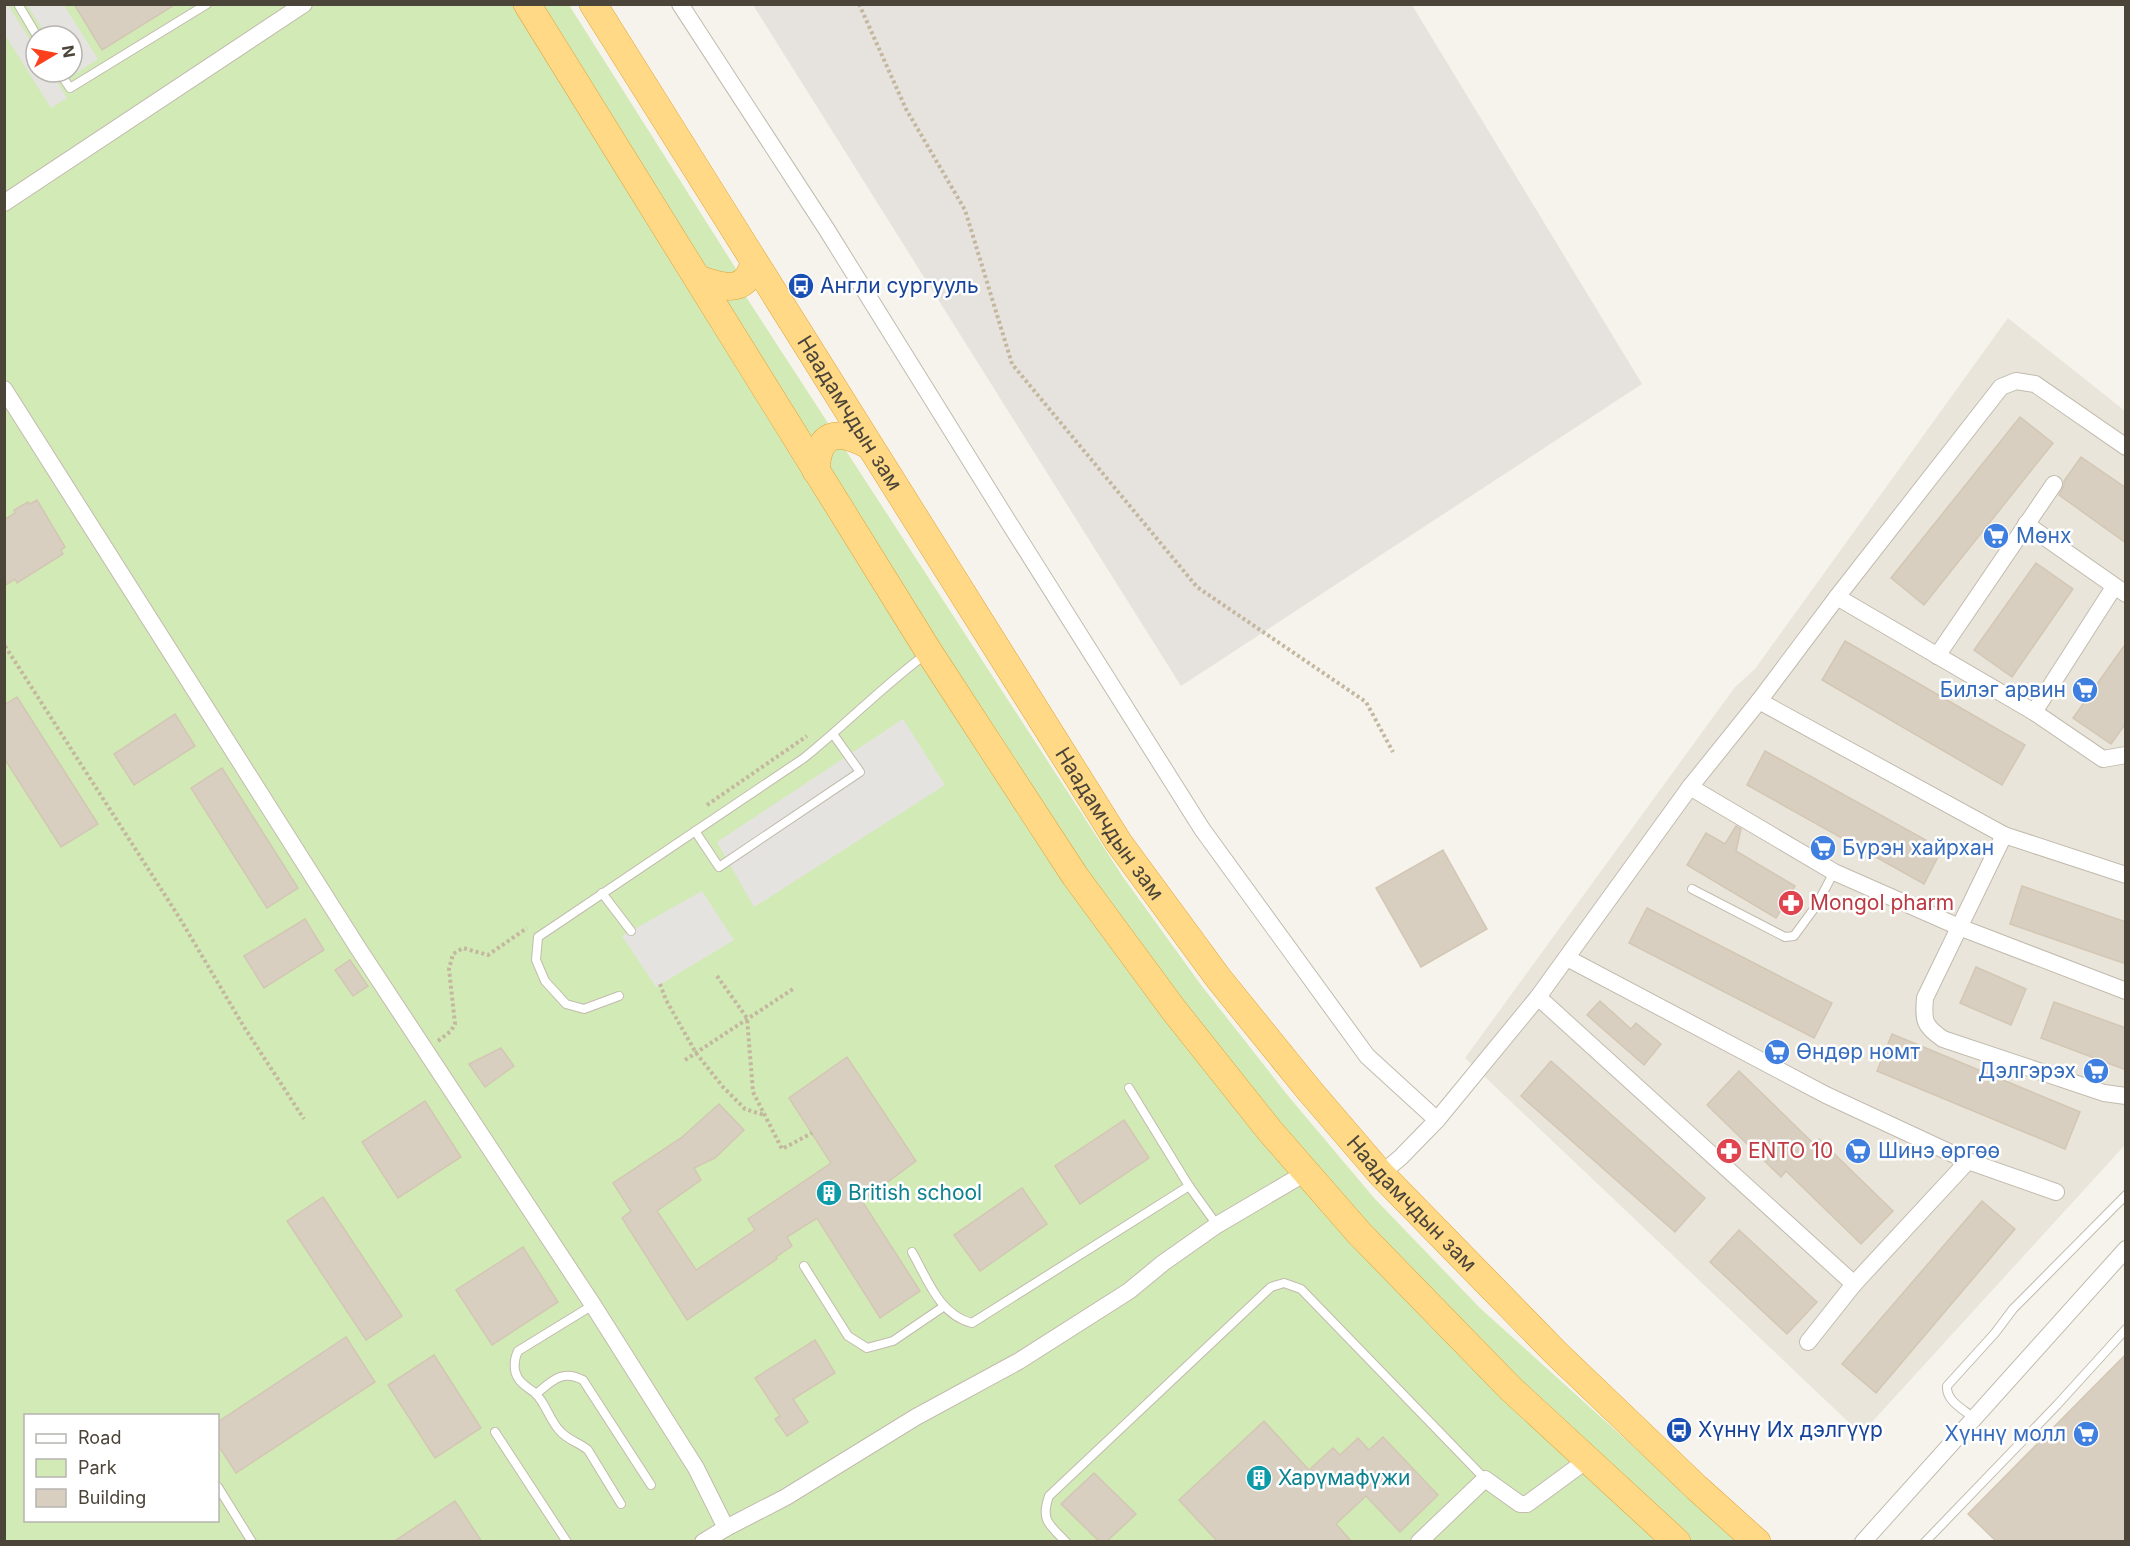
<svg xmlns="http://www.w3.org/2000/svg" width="2130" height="1546" viewBox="0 0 2130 1546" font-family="Inter,sans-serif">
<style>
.residential{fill:#eae5da}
.industrial{fill:#e6e2dd}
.green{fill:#d2eab5;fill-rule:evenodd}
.parking{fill:#e5e3e0}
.building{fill:#d8cfc1;stroke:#d3c7b4;stroke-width:1.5}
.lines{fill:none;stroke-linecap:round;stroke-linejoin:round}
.service-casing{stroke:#c2bbae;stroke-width:10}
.minor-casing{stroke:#c2bbae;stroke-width:18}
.trunk-casing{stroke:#e0a43c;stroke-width:28}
.path{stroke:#c4b79f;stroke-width:4;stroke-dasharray:3 3;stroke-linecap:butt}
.service{stroke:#fff;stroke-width:8}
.minor{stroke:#fff;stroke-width:16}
.trunk{stroke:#ffd985;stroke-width:27}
.labels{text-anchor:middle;stroke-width:5;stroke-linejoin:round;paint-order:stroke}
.transit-label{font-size:21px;fill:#164399;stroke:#fff;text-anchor:start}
.street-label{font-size:21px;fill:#4b4439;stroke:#fff}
.shop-label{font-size:21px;fill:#366cbe;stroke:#fff;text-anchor:start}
.health-label{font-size:21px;fill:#be3a42;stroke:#fff;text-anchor:start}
.culture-label{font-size:21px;fill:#0d838f;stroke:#fff;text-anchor:start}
</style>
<rect width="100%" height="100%" fill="#f6f3ec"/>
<!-- residential -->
<polygon class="residential" points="2008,318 2125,411 2125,1145 1861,1434 1465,1058 1735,687 1755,669"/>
<!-- industrial -->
<polygon class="industrial" points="753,5 1412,5 1642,384 1181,686"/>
<!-- green -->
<path class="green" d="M5,4L569,5L738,272L735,280L1123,877L1201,985L1289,1097L1375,1199L1480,1308L1738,1541L5,1542ZM36,36H72V72H36ZM26,1416H218V1520H26Z"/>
<!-- parking -->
<g class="parking">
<polygon points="5,4 8,5 36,49 36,72 51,72 67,98 51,108 5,35"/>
<polygon points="27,5 64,5 98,59 72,76 69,72 72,72 72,36 47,36"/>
<polygon points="903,719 945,785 754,907 717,842"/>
<polygon points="702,891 734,940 656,987 622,936"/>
</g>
<!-- building -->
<g class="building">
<polygon points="74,4 176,4 102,50"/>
<polygon points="2020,417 2053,443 1924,605 1891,578"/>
<polygon points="2081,457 2126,488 2126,543 2059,495 2064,485 2064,481"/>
<polygon points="37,500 65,547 61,550 63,554 17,583 15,579 4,586 4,520 15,513 14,510 28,502 30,504"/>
<polygon points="2036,563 2073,589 2012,677 1974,650"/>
<polygon points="1845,641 2025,745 2002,785 1822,680"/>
<polygon points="2126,643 2126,723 2111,744 2073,718"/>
<polygon points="17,697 98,824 61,847 4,758 4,705"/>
<polygon points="175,714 195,746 134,785 114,754"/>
<polygon points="1765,751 1942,849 1924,884 1747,785"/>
<polygon points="222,768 298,888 267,908 191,788"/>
<polygon points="1736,826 1741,829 1736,851 1795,886 1776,918 1687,865 1706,833 1725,844"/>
<polygon points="1443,850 1487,929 1421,967 1376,888"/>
<polygon points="2022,886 2126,922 2126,964 2010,924"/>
<polygon points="1647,908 1832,1003 1814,1038 1629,943"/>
<polygon points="305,919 324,950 264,988 244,956"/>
<polygon points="350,960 368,986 353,996 335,970"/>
<polygon points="1976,967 2026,989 2011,1025 1960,1003"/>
<polygon points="1600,1001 1631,1029 1636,1023 1661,1044 1644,1065 1587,1015"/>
<polygon points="2054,1002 2126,1028 2126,1070 2041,1038"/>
<polygon points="1892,1034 2080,1112 2065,1149 1877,1071"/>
<polygon points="501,1048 514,1066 485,1087 469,1064"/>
<polygon points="847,1057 916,1161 862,1201 920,1291 880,1318 817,1218 787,1237 792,1246 776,1257 777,1259 687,1320 622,1218 631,1211 613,1183 681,1138 719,1104 744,1130 715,1158 694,1168 701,1180 657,1211 696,1270 755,1230 748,1219 831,1163 789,1098"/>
<polygon points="1551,1061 1705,1198 1675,1232 1521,1096"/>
<polygon points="1739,1071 1814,1144 1819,1139 1893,1211 1861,1244 1786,1171 1781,1177 1707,1105"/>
<polygon points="425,1101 461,1157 398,1198 362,1142"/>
<polygon points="1124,1120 1149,1158 1080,1204 1055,1166"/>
<polygon points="1022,1188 1047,1224 980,1271 954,1235"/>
<polygon points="323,1197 402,1316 366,1340 287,1221"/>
<polygon points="1982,1201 2015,1229 1876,1393 1842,1364"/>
<polygon points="1739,1230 1817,1302 1787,1334 1710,1262"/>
<polygon points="523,1247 558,1302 492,1345 456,1290"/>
<polygon points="346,1337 375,1382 236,1473 218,1445 218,1422"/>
<polygon points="815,1340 835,1373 793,1399 808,1422 787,1436 775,1419 780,1416 755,1378"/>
<polygon points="2126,1354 2126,1542 1997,1542 1968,1514"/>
<polygon points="434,1355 481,1428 435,1458 388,1385"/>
<polygon points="1264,1421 1309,1470 1333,1448 1340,1455 1358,1438 1369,1450 1383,1437 1438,1495 1400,1532 1366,1496 1336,1524 1352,1542 1218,1542 1179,1500"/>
<polygon points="1094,1473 1136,1514 1106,1542 1100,1542 1061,1504"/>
<polygon points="455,1501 482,1542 393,1542"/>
</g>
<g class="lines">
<!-- service casing -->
<g class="service-casing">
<g id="service">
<polyline points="18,4 37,36"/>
<polyline points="59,72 70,88 207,4"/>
<polyline points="695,831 719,867 860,772 833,734"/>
<polyline points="1692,889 1785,937 1794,936 1816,906 1834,872"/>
<polyline points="602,893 631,931"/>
<path d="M619,996L584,1009L566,1004L545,981L536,960L538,937L804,758C845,725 883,686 926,654"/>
<polyline points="1129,1088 1189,1186 1217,1225"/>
<path d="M912,1252C927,1278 939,1315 972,1323L1189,1186"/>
<polyline points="804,1266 848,1336 867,1348 893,1341 943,1307"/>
<path d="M593,1305L518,1351C514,1359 513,1370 518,1378C522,1385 529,1388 535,1393C546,1403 550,1422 561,1432C568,1440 580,1443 588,1450L621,1504"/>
<path d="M536,1394C552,1381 562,1369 583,1380L651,1485"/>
<path d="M1974,1418C1963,1409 1946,1401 1947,1386L1995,1333L2013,1309L2126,1195"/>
<polyline points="495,1432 567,1542"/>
<polyline points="218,1487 252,1542"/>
<path d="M1066,1542C1050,1525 1040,1521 1049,1496L1271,1287L1284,1283L1301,1289L1485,1479"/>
<polyline points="1925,1542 2057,1405 2126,1329"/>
</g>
</g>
<!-- minor casing -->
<g class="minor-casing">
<g id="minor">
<polyline points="680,4 827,230 1006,518 1202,829 1367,1056 1437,1120"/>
<polyline points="4,203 304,4"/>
<polyline points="4,389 358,948 593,1305 696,1468 726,1528 786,1497 916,1417 1019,1361 1129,1291 1163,1263 1217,1225 1307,1172"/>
<polyline points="2026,524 2126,594"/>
<polyline points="1837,597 2034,712 2103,759 2126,755"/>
<polyline points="1937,656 2054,484"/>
<polyline points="1759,701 2004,835 2126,875"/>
<polyline points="2034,712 2114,587"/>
<polyline points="1690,787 1834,872 1959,927 2126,991"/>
<path d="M2004,835L1925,998C1923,1021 1924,1026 1943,1039L2104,1093L2126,1096"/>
<polyline points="1567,958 1826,1095 1968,1161 2056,1192"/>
<polyline points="1538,997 1854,1284"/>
<polyline points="1381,1174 1401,1157 1437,1120 1538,997 1690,787 1759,701 1837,597 2001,387 2016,381 2035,384 2126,447"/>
<polyline points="1808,1342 1854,1284 1968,1161"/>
<polyline points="703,1542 726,1528"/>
<polyline points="1419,1542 1485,1479 1520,1504 1527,1504 1587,1460"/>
<polyline points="1863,1542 2126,1249"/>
</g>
</g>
<!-- trunk casing -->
<g class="trunk-casing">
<g id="trunk">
<polyline points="527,4 929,652 1075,876 1173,1009 1270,1131 1359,1233 1511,1389 1677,1542"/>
<path id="s1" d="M593,4L1119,843L1219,979L1309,1090L1381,1174L1556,1353L1697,1488L1757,1542"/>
<path d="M698,279C723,287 745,296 754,263"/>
<path d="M816,471C818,433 835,428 868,445"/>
</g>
</g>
<!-- path -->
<g class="path">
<polyline points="859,4 906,109 965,210 1012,364 1197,587 1366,702 1393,752"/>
<polyline points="5,646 179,917 244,1027 304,1119"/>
<polyline points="707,805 807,736"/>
<polyline points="717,976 747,1018 753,1092 782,1149 812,1133"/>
<polyline points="660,984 666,1000 696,1053 723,1087 745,1109 764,1115"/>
<polyline points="438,1041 451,1031 455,1024 449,969 453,954 463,948 488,955 527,928"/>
<polyline points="685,1060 793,989"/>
</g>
<!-- service -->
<use href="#service" class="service"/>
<!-- minor -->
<use href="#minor" class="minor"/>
<!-- trunk -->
<use href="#trunk" class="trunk"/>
</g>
<!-- icons -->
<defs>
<g id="bus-disc" transform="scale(1.35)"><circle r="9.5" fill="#1a4fb4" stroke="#fff"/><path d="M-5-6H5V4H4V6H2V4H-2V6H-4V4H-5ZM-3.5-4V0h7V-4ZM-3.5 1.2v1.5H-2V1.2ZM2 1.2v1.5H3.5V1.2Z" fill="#fff"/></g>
<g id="supermarket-disc" transform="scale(1.35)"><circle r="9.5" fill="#3f7fe0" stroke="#fff"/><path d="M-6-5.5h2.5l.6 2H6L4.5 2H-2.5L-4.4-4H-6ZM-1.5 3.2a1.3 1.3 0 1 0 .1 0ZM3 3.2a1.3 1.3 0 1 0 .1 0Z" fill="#fff"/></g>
<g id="pharmacy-disc" transform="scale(1.35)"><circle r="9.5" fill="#e0444e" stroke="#fff"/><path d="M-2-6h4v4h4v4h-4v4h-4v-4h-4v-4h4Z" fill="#fff"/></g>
<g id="building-disc" transform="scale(1.35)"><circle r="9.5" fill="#0f9aa8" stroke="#fff"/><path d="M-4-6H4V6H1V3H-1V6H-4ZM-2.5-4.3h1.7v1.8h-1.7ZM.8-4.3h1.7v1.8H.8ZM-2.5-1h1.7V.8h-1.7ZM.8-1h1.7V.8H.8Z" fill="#fff"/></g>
</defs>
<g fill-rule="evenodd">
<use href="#bus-disc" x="801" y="286"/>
<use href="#supermarket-disc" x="1996" y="536"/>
<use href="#supermarket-disc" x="2085" y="690"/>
<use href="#supermarket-disc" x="1823" y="848"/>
<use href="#pharmacy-disc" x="1791" y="903"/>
<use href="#supermarket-disc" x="1777" y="1052"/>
<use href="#supermarket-disc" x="2096" y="1071"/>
<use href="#pharmacy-disc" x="1729" y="1151"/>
<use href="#supermarket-disc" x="1858" y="1151"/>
<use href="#building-disc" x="829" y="1193"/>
<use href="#bus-disc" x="1679" y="1430"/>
<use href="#supermarket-disc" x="2086" y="1434"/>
<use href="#building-disc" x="1259" y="1478"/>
</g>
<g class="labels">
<!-- transit labels -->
<g class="transit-label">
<text x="820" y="293">Англи сургууль</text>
<text x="1698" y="1437">Хүннү Их дэлгүүр</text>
</g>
<!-- street labels -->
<g class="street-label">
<text dy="7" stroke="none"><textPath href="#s1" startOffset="483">Наадамчдын зам</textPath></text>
<text dy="7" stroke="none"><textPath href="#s1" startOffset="969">Наадамчдын зам</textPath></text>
<text dy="7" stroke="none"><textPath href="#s1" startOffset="1455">Наадамчдын зам</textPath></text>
</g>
<!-- shop labels -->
<g class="shop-label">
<text x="2016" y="543">Мөнх</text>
<text x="2066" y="697" text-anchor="end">Билэг арвин</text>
<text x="1842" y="855">Бүрэн хайрхан</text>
<text x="1796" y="1059">Өндөр номт</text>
<text x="2076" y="1078" text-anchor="end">Дэлгэрэх</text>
<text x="1878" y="1158">Шинэ өргөө</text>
<text x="2066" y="1441" text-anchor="end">Хүннү молл</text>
</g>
<!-- health labels -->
<g class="health-label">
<text x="1810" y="910">Mongol pharm</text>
<text x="1748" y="1158">ENTO 10</text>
</g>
<!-- culture labels -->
<g class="culture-label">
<text x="848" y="1200">British school</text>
<text x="1278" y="1485">Харүмафүжи</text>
</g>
</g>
<!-- border -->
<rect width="2130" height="1546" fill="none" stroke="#4b4439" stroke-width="12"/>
<!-- legend -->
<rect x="24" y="1414" width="195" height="108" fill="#ffffff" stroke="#b7b4b0" stroke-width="1.5"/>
<rect x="36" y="1434" width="30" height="9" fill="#ffffff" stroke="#b7b4b0" stroke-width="1.5"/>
<text x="78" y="1444" font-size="18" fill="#4b4439">Road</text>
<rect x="36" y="1459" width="30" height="18" fill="#d2eab5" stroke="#b7b4b0" stroke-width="1.5"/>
<text x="78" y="1474" font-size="18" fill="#4b4439">Park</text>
<rect x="36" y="1489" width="30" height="18" fill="#d8cfc1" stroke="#b7b4b0" stroke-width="1.5"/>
<text x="78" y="1504" font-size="18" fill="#4b4439">Building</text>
<!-- north arrow -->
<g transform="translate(54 54) rotate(80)"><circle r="28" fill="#ffffff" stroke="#b7b4b0" stroke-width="1.5"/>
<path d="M0-4.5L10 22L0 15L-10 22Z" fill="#fc3f1d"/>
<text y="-9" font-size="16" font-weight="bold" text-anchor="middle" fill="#4b4439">N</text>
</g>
</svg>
